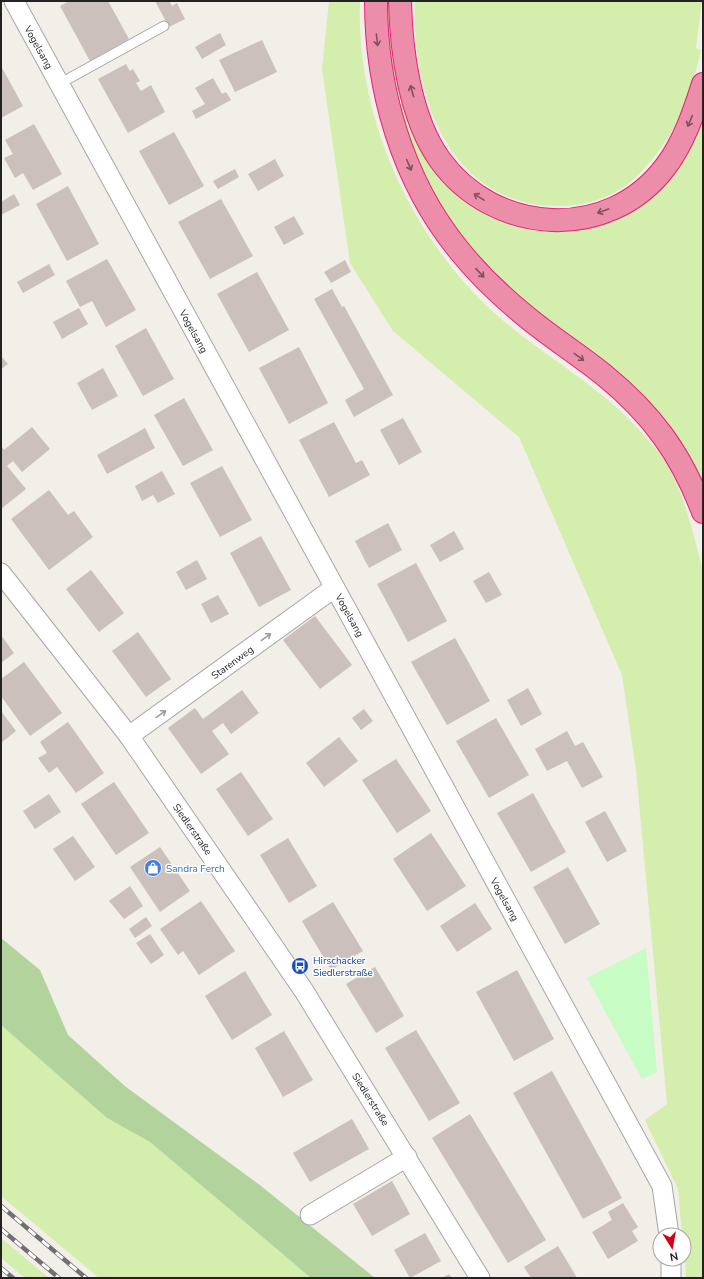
<svg xmlns="http://www.w3.org/2000/svg" width="704" height="1279" viewBox="0 0 704 1279" font-family="'Nunito Sans',sans-serif">
<style>
.grass{fill:#d4eead}
.forest{fill:#b2d39b}
.park{fill:#c7fcc5}
.building{fill:#cbc0bb}
.lines{fill:none;stroke-linecap:round;stroke-linejoin:round}
.lane-casing{stroke:#a6a6a6;stroke-width:11}
.street-casing{stroke:#a6a6a6;stroke-width:21}
.highway-casing{stroke:#e52179;stroke-width:24}
.lane{stroke:#fff;stroke-width:9}
.street{stroke:#fff;stroke-width:19}
.highway{stroke:#ec8da9;stroke-width:22}
.rail-casing{stroke:#707070;stroke-width:4.5}
.rail{stroke:#fff;stroke-width:3;stroke-dasharray:9;stroke-linecap:butt}
.oneway{stroke:#7d525f}
.oneway2{stroke:#9c9c9c}
.labels{text-anchor:middle;stroke-width:3;stroke-linejoin:round;paint-order:stroke}
.street-label{font-size:10px;fill:#222;stroke:#fff}
.shop-label{font-size:10px;fill:#366cbe;stroke:#fff;text-anchor:start}
.transit-label{font-size:10px;fill:#164399;stroke:#fff;text-anchor:start}
</style>
<rect width="100%" height="100%" fill="#f2eee8"/>
<!-- grass -->
<g class="grass">
<path d="M329,1H360C355,124 419,257 517,332C561,366 607,393 644,435C649,442 657,449 662,457C684,490 693,533 703,571V1278H686L684,1235H682L678,1189L645,1120L667,1104L636,770L622,675L519,437L393,331L350,263L322,69Z"/>
<path d="M385,1H390C387,40 396,80 410,117C416,130 420,146 428,159C453,201 501,230 551,232C572,233 593,227 613,220L703,114V485L678,438L656,410L489,274L439,204L417,162L406,134L390,67Z"/>
<path d="M415,1H702L696,48L701,50C690,98 674,140 638,175C617,197 584,207 555,206C448,204 411,92 415,1Z"/>
<polygon points="1,1025 107,1118 150,1142 311,1278 99,1278 1,1196"/>
<polygon points="1,1238 49,1278 25,1278 1,1258"/>
</g>
<!-- forest -->
<polygon class="forest" points="1,938 40,970 68,1035 126,1087 261,1186 375,1278 311,1278 150,1142 107,1118 1,1025"/>
<!-- park -->
<polygon class="park" points="646,948 657,1072 642,1079 587,978"/>
<!-- building -->
<g class="building">
<polygon points="69,1 108,1 129,39 90,61 60,6"/>
<polygon points="155,1 169,1 172,6 177,3 185,19 169,27"/>
<polygon points="220,33 226,45 202,59 195,47"/>
<polygon points="262,40 277,72 235,92 219,60"/>
<polygon points="126,64 130,71 133,69 140,81 136,83 141,91 151,85 165,112 128,133 98,79"/>
<polygon points="1,66 23,106 1,118"/>
<polygon points="213,78 222,94 226,92 231,100 196,119 192,111 205,104 195,88"/>
<polygon points="34,124 62,174 33,190 23,173 15,178 4,158 13,154 5,140"/>
<polygon points="174,132 204,186 169,205 139,151"/>
<polygon points="275,159 284,176 258,191 248,174"/>
<polygon points="235,169 239,177 218,189 213,181"/>
<polygon points="68,186 99,244 67,261 36,204"/>
<polygon points="14,194 20,205 1,215 1,202"/>
<polygon points="221,199 253,256 210,279 178,222"/>
<polygon points="294,216 304,234 284,245 274,227"/>
<polygon points="107,259 136,310 106,327 92,301 80,307 66,281"/>
<polygon points="345,260 351,272 331,283 324,272"/>
<polygon points="49,264 55,275 23,293 17,282"/>
<polygon points="257,272 289,330 249,352 217,294"/>
<polygon points="332,289 342,307 344,306 393,395 354,417 345,400 364,389 314,299"/>
<polygon points="79,308 88,324 62,339 53,322"/>
<polygon points="146,328 174,379 143,396 115,346"/>
<polygon points="299,347 328,403 289,424 259,368"/>
<polygon points="1,356 8,364 1,369"/>
<polygon points="103,368 118,396 92,410 77,383"/>
<polygon points="184,398 213,450 183,466 154,415"/>
<polygon points="403,418 422,452 399,465 380,430"/>
<polygon points="334,422 356,463 362,460 370,475 329,497 299,440"/>
<polygon points="32,427 50,449 22,472 13,461 7,466 26,489 1,509 1,446 4,450"/>
<polygon points="145,428 155,448 107,474 97,455"/>
<polygon points="222,466 252,520 220,537 190,483"/>
<polygon points="162,471 175,494 158,503 153,495 142,501 135,486"/>
<polygon points="49,490 68,515 74,511 93,537 49,570 11,519"/>
<polygon points="388,523 402,550 369,568 355,541"/>
<polygon points="454,531 464,549 440,562 430,545"/>
<polygon points="261,536 291,590 259,607 230,553"/>
<polygon points="197,560 207,579 186,590 176,572"/>
<polygon points="416,563 447,621 408,642 377,584"/>
<polygon points="91,570 124,613 99,632 66,589"/>
<polygon points="489,572 502,595 486,603 473,581"/>
<polygon points="218,595 229,614 211,623 201,604"/>
<polygon points="315,616 352,665 320,689 283,640"/>
<polygon points="138,632 171,679 146,697 112,651"/>
<polygon points="1,635 14,653 1,663"/>
<polygon points="455,638 490,701 447,725 411,662"/>
<polygon points="24,662 62,713 30,736 1,696 1,679"/>
<polygon points="528,688 542,714 521,726 507,700"/>
<polygon points="242,690 259,713 231,734 223,723 212,731 229,754 201,774 168,728 195,708 203,719"/>
<polygon points="364,709 373,721 361,730 352,718"/>
<polygon points="1,711 16,731 1,743"/>
<polygon points="496,718 529,775 489,798 456,741"/>
<polygon points="68,722 104,773 76,793 57,767 49,773 38,758 47,753 40,742"/>
<polygon points="567,731 575,746 583,742 603,777 582,788 567,761 547,771 535,749"/>
<polygon points="339,737 358,761 324,787 306,763"/>
<polygon points="396,759 431,811 397,833 362,780"/>
<polygon points="241,772 273,819 248,836 216,789"/>
<polygon points="114,782 149,833 116,855 81,804"/>
<polygon points="533,793 566,852 531,872 497,813"/>
<polygon points="49,794 61,812 35,829 23,811"/>
<polygon points="605,811 627,851 607,862 585,822"/>
<polygon points="431,833 466,886 427,911 393,859"/>
<polygon points="73,836 95,867 75,881 53,849"/>
<polygon points="288,838 317,886 289,903 260,855"/>
<polygon points="160,847 190,891 160,912 130,867"/>
<polygon points="568,867 600,924 565,944 533,887"/>
<polygon points="130,886 143,906 124,919 109,901"/>
<polygon points="201,901 235,951 199,975 183,951 178,955 160,929"/>
<polygon points="333,902 363,951 331,970 302,921"/>
<polygon points="475,903 492,929 457,952 440,926"/>
<polygon points="146,917 152,926 135,938 129,929"/>
<polygon points="150,934 164,955 151,964 136,943"/>
<polygon points="375,967 404,1016 376,1033 346,984"/>
<polygon points="517,970 554,1039 514,1061 476,992"/>
<polygon points="245,971 272,1015 232,1040 205,996"/>
<polygon points="416,1030 460,1103 429,1121 385,1048"/>
<polygon points="284,1031 313,1080 283,1097 255,1048"/>
<polygon points="552,1071 622,1198 583,1219 513,1093"/>
<polygon points="470,1114 546,1240 508,1263 432,1138"/>
<polygon points="352,1119 369,1149 310,1182 293,1153"/>
<polygon points="392,1181 410,1214 372,1236 353,1204"/>
<polygon points="623,1203 638,1227 632,1231 638,1241 608,1259 592,1232 612,1220 608,1212"/>
<polygon points="425,1233 441,1261 410,1278 394,1250"/>
<polygon points="558,1246 577,1278 531,1278 524,1267"/>
<polygon points="449,1274 452,1278 442,1278"/>
</g>
<g class="lines">
<!-- lane casing -->
<g class="lane-casing">
<polyline id="lane" points="59,84 164,26"/>
</g>
<!-- street casing -->
<g class="street-casing">
<g id="street">
<polyline points="14,1 662,1186 669,1235"/>
<polyline points="1,573 129,736 304,991 480,1278"/>
<polyline points="129,736 334,588"/>
<polyline points="310,1215 407,1157"/>
<polyline points="671,1259 671,1278"/>
</g>
</g>
<!-- highway casing -->
<g class="highway-casing">
<g id="highway">
<path d="M376,1C376,89 402,180 458,249C477,273 500,295 523,314C549,336 578,354 604,375C652,414 681,454 703,512"/>
<path d="M400,1C401,51 410,118 440,160C494,235 609,243 666,166C684,142 694,112 703,84"/>
</g>
</g>
<!-- lane -->
<use href="#lane" class="lane"/>
<!-- street -->
<use href="#street" class="street"/>
<!-- highway -->
<use href="#highway" class="highway"/>
<!-- rail casing -->
<g class="rail-casing">
<g id="rail">
<polyline points="1,1206 86,1278"/>
<polyline points="1,1229 59,1278"/>
<polyline points="1,1268 13,1278"/>
</g>
</g>
<!-- rail -->
<use href="#rail" class="rail"/>
</g>
<!-- one-way arrows -->
<defs><path id="oneway-shaft" d="M-6 0H5M1.5-3L5.5 0L1.5 3" fill="none" stroke-width="1.6" stroke-linecap="round" stroke-linejoin="round"/></defs>
<g class="oneway">
<use href="#oneway-shaft" transform="translate(377 40) rotate(84)"/>
<use href="#oneway-shaft" transform="translate(412 91) rotate(-106)"/>
<use href="#oneway-shaft" transform="translate(690 121) rotate(113)"/>
<use href="#oneway-shaft" transform="translate(409 165) rotate(67)"/>
<use href="#oneway-shaft" transform="translate(479 197) rotate(-148)"/>
<use href="#oneway-shaft" transform="translate(603 211) rotate(160)"/>
<use href="#oneway-shaft" transform="translate(480 273) rotate(47)"/>
<use href="#oneway-shaft" transform="translate(579 357) rotate(36)"/>
</g>
<g class="oneway2">
<use href="#oneway-shaft" transform="translate(266 637) rotate(-36)"/>
<use href="#oneway-shaft" transform="translate(161 714) rotate(-36)"/>
</g>
<!-- icons -->
<defs>
<g id="shop-disc" transform="scale(0.9)"><circle r="9.5" fill="#3f7fe0" stroke="#fff"/><path d="M-5-2.5h2.3a2.7 3.5 0 0 1 5.4 0H5L5.5 6h-11ZM-1.5-2.5h3a1.5 2.3 0 0 0-3 0Z" fill="#fff"/></g>
<g id="bus-disc" transform="scale(0.9)"><circle r="9.5" fill="#1a4fb4" stroke="#fff"/><path d="M-5-6H5V4H4V6H2V4H-2V6H-4V4H-5ZM-3.5-4V0h7V-4ZM-3.5 1.2v1.5H-2V1.2ZM2 1.2v1.5H3.5V1.2Z" fill="#fff"/></g>
</defs>
<g fill-rule="evenodd">
<use href="#shop-disc" x="153" y="868"/>
<use href="#bus-disc" x="300" y="966"/>
</g>
<g class="labels">
<!-- street labels -->
<g class="street-label">
<text transform="translate(39 47) rotate(61)" y="4">Vogelsang</text>
<text transform="translate(194 331) rotate(61)" y="4">Vogelsang</text>
<text transform="translate(350 615) rotate(61)" y="4">Vogelsang</text>
<text transform="translate(232 662) rotate(-36)" y="4">Starenweg</text>
<text transform="translate(193 829) rotate(55)" y="4">Siedlerstraße</text>
<text transform="translate(505 899) rotate(61)" y="4">Vogelsang</text>
<text transform="translate(371 1099) rotate(58)" y="4">Siedlerstraße</text>
</g>
<!-- shop labels -->
<g class="shop-label">
<text x="166" y="872">Sandra Ferch</text>
</g>
<!-- transit labels -->
<g class="transit-label">
<text x="313" y="964">Hirschacker<tspan x="313" dy="12">Siedlerstraße</tspan></text>
</g>
</g>
<!-- border -->
<rect width="704" height="1279" fill="none" stroke="#222222" stroke-width="4"/>
<!-- north arrow -->
<g transform="translate(672 1247) rotate(169)"><circle r="19" fill="#ffffff" stroke="#a7a7a7"/>
<path d="M0-3L7 15L0 10L-7 15Z" fill="#d30017"/>
<text y="-6" font-size="11" font-weight="bold" text-anchor="middle" fill="#222222">N</text>
</g>
</svg>
